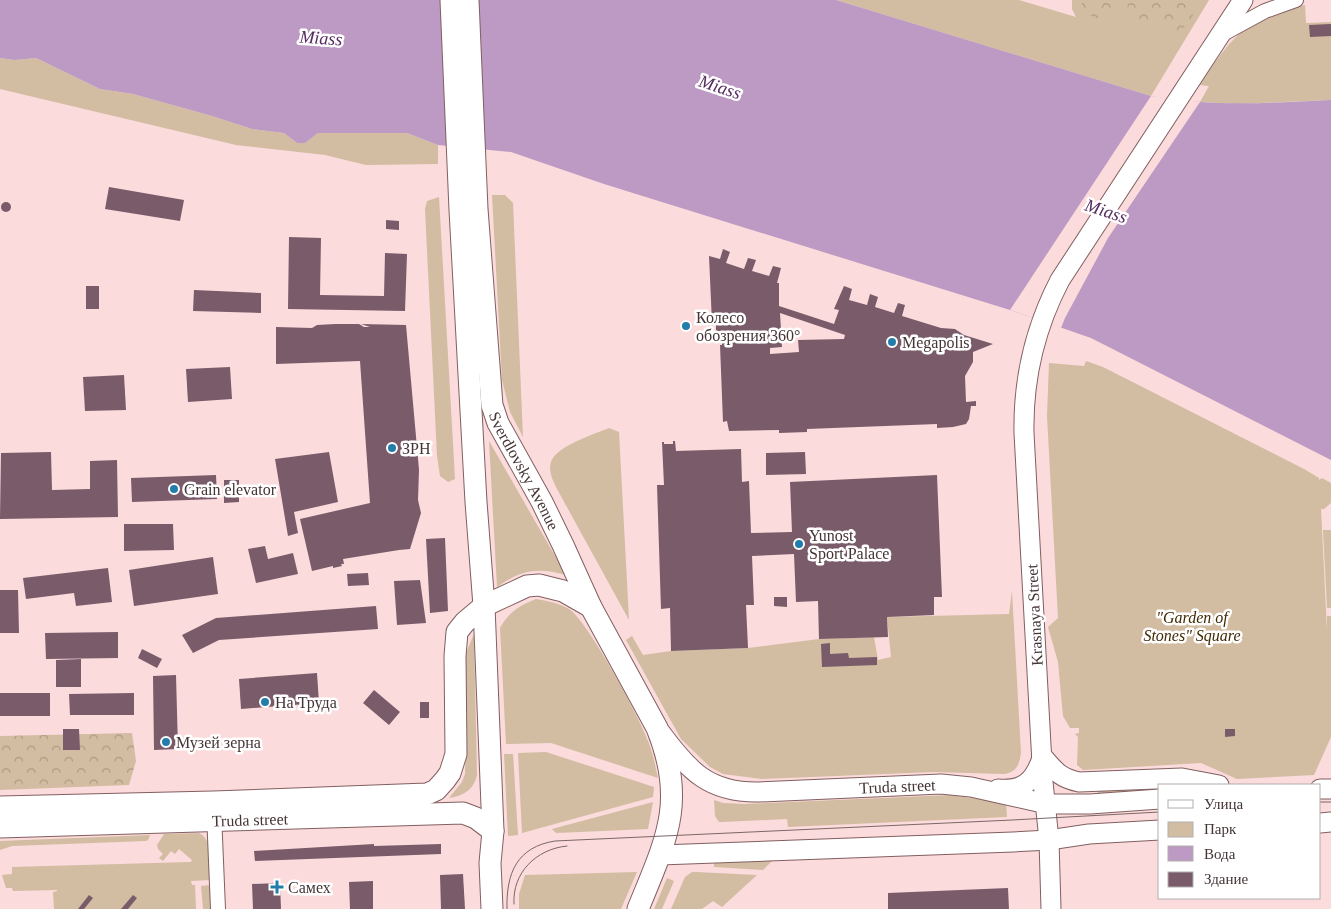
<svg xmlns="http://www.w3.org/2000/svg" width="1331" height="909" font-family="Georgia,serif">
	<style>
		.green { fill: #d2bca2 }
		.forest { fill: url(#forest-crowns) }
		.water { fill: #bc9ac3 }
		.pier { fill: #fbdbdb }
		.building { fill: #795b6a; fill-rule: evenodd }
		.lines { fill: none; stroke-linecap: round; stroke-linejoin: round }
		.street-casing { stroke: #825f61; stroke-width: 16 }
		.secondary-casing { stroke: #825f61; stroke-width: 21 }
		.primary-casing { stroke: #825f61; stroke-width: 23 }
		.street { stroke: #fff; stroke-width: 14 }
		.secondary { stroke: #fff; stroke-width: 19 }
		.primary { stroke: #fff; stroke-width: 21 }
		.tram { stroke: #7c6768; stroke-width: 1 }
		.poi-dot { fill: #237dab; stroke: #fff; stroke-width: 2 }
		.labels { text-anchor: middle; stroke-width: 5; stroke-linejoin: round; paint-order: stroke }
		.poi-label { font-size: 16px; fill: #443435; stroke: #fff; text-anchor: start }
		.street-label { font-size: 16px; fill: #443435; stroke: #fff }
		.park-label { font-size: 16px; font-style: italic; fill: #402804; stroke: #fff }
		.water-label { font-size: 18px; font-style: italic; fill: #572c60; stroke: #fff }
	</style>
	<defs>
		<pattern id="forest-crowns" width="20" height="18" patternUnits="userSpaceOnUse" patternTransform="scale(1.25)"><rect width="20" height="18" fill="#d2bca2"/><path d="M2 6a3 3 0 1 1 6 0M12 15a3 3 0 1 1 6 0" fill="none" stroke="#ac9a85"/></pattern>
	</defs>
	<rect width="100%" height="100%" fill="#fbdbdb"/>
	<g class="green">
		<path d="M836 0H1019L1076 17 1072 9V0H1209L1151 96Z"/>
		<path d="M1305 5 1306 23 1331 22V100L1238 104 1200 102 1209 86 1200 85C1229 40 1248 14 1305 5Z"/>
		<path d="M0 58 15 60 36 58 100 89 133 94 212 116 252 129 284 133 297 143H305L318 133H407L438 145V164L366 165 325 155 236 145 0 89Z"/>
		<path d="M492 195H505L513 203 523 437 510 412 502 380Z"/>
		<path d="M439 197 455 479 448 482 440 476 437 456 425 209 427 201Z"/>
		<path d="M1086 361 1103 367 1304 469 1319 478V480L1322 478 1331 483V503L1324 509H1321L1327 631V616H1331V737L1314 775 1237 779 1201 763 1083 770 1077 765 1078 737 1075 734 1079 733V728H1070L1063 716 1058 662 1048 627 1058 618 1047 416 1049 363 1084 366Z"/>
		<path d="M609 428 619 432 629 620 557 489C553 481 548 471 551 462 556 446 595 434 609 428Z"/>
		<path d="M489 441 566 575C537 567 521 570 497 587Z"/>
		<path d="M1323 530H1331V608H1327Z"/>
		<path d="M1012 591 1021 753C1019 765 1017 772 1004 774L934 772 762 779 723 774 710 767 681 739 626 640 632 636 643 655 671 651 748 648 819 639 874 637 878 660 891 657 887 617 1009 614Z"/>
		<path d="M536 599C547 601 559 603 569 609 587 620 640 718 648 741 653 753 655 765 658 778L551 743 506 744 500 628C508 613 520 605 536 599Z"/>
		<path d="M474 634 477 775C474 789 464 796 449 798L462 782 465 774 466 735 463 660Z"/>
		<path d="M546 752 654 787 653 797 522 833 518 753Z"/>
		<path d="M504 754H513L518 835 508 836Z"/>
		<path d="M1160 785V790L1098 794 1097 788Z"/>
		<path d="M950 795 1006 803 1007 817 788 827 787 819 722 822H719L715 816 714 800 723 803 744 804Z"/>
		<path d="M653 802 648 829 556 833 552 829Z"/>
		<path d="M199 833C214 840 210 866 210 880L191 881 192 885H195L196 909H54L53 892 57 891V890L13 891 12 888H6L2 875 12 874V867L191 862 192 860 179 849 175 854 171 851 163 861 159 858 163 854 158 849 157 845 164 834Z"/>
		<path d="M150 835 148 840 146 841 12 846 0 850V841Z"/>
		<path d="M773 860 763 870 714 867V862Z"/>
		<path d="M637 872 621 909H519V894L525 875Z"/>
		<path d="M692 872H696L757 875 722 907 713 901 702 909H671L685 877Z"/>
		<path d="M667 878 674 881 662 909H654Z"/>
		<path d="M210 885 212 909H203L201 886Z"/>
	</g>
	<g class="forest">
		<path d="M1081 0H1116C1115 5 1114 10 1110 14 1098 25 1082 13 1081 0Z"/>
		<path d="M1128 0H1178L1191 6C1198 19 1185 28 1174 33L1166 31C1164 27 1163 23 1159 21 1148 14 1139 36 1127 17Z"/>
		<path d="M132 733 136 761 129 785 0 790V736Z"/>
	</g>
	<path class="water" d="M0 0H836L1151 96C1214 107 1268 103 1331 100V460L1091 338 1010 310 604 184 511 152 438 145 407 133H318L305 143H297L284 133 252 129 212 116 133 94 100 89 36 58 15 60 0 58Z"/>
	<path class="pier" d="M1151 96 1200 102 1108 238 1065 318 1061 328 1010 310Z"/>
	<g class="building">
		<path d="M1331 24V36L1310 37 1309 25Z"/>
		<path d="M109 187 184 200 180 221 105 209Z"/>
		<circle cx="6" cy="207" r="5"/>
		<path d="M386 220 399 221V230L386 229Z"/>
		<path d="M289 237 321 238 320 295 384 296 385 253 407 254 405 311 288 309Z"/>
		<path d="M723 249 730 252 726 263 744 269 748 258 756 260 752 271 769 276 773 266 781 268 777 283H779V306L834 324 839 310 834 309 844 286 852 289 849 300 867 305 870 294 878 297 875 307 894 313 898 303 905 305 902 316 941 328 955 329 964 335 993 344 973 352V362L965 376 966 402 976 401V406H971L969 419 966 424 953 427 937 428V424L807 429V432L779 433V430L729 431 727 421 723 422 720 345H722L721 332H716V323H712L709 256 720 259ZM780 313 845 335 844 339 798 340 799 352 770 354V348L782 347Z"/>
		<rect x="86" y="286" width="13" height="23"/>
		<path d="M194 290 261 293V313L193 311Z"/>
		<path d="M335 324H359L364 327H370L361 324 406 325 419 470 418 500 421 513 410 549 399 550 343 559 344 564H341L342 566 333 568V566L312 571 300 519 370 503 360 361 276 364V327L312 328 317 325Z"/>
		<path d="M230 367 232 399 188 402 186 369Z"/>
		<path d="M124 375 126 410 85 411 83 377Z"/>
		<path d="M673 441H675L676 451 741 449 742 482 749 481 751 533 792 532 790 482 937 475 942 597H934V615L887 617 888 637 819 639 818 601 796 602 794 554 752 556 754 605H746L748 648 671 651 670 608 661 609 657 485H664L662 442H664V444H673Z"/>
		<path d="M51 452 52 490 90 489V461L117 460 118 517 0 519 1 453Z"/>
		<path d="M329 452 338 502 294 512 298 533 288 536 275 459Z"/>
		<path d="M805 452 806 474 766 475V453Z"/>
		<path d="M216 475 217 499 132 502 131 478Z"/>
		<path d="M224 480H239V502L224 503Z"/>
		<path d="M124 524H173L174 550 124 551Z"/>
		<path d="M445 538 448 611 430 613 426 539Z"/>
		<path d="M265 546 268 559 293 553 298 574 256 583 248 549Z"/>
		<path d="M213 557 218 594 134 606 129 570Z"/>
		<path d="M108 568 112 602 76 606 74 593 26 599 23 578Z"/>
		<path d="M368 573 369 585 348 586 347 574Z"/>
		<path d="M420 580 426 623 397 625 394 581Z"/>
		<path d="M0 590H18L19 633H0Z"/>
		<path d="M774 597H787V607L774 606Z"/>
		<path d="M376 606 378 629 219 640 193 653 182 635 216 618Z"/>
		<path d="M118 632V658L46 659 45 633Z"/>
		<path d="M830 643V654L848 653 849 658 877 657V665L822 667 821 644Z"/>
		<path d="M142 649 162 659 157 668 138 658Z"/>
		<path d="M81 659V687H56V660Z"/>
		<path d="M317 673 319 703 241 709 239 679Z"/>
		<path d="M176 675 178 749 154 750 153 676Z"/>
		<path d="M374 690 400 712 389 725 363 703Z"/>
		<rect x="0" y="693" width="50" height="23"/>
		<path d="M134 693V715H70L69 694Z"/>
		<rect x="420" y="702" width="9" height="16"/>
		<path d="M63 729H79L80 750H63Z"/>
		<path d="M1225 729H1235V736L1225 737Z"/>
		<path d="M374 844V846L441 844V854L255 861 254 851Z"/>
		<path d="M463 874 465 909H441L440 875Z"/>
		<path d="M373 881V909H350L349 882Z"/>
		<path d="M280 883 281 909H253L252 884Z"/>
		<path d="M1008 888 1009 909H888V893Z"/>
		<path d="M89 895 93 898 84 909H78Z"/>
		<path d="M133 895 137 898 128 909H121Z"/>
	</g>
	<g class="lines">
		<defs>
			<g id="street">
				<path d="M1221 35 1265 11 1296 0"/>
				<path d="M214 813 218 909"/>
			</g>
			<g id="secondary">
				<path id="s1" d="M661 733C689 771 709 793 759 792L941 784 971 787 1047 804H1090L1160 799"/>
				<path d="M1043 757C1055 771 1060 778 1079 782L1182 778 1219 785"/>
				<path d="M998 789C1024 791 1034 781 1042 758"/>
				<path d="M1320 789H1331"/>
				<path d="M1320 823 1331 822"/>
				<path d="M660 855 1013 842 1049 840 1089 834 1160 830"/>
				<path d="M1051 909 1049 840 1043 782 1024 433C1023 380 1035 328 1060 280L1243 0"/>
			</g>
			<g id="primary">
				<path d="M451 0 460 210 476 502 484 606 493 831 490 863 492 909"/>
				<path id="s2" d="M468 0 477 209 492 405 498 423 542 502 563 545 591 607 657 728C687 802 666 840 638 909"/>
				<path d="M0 807 213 802 427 794 436 790 445 780 450 773 456 754 455 656 457 632 465 622 484 606 527 586 539 585 563 591 591 607"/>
				<path id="s3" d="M0 827 463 813 476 818 493 831"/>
			</g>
		</defs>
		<use href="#street" class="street-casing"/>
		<use href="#secondary" class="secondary-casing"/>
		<use href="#primary" class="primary-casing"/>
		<use href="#street" class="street"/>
		<use href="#secondary" class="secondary"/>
		<use href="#primary" class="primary"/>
		<g class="tram">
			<path d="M1320 802H1331"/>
			<path d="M514 904C512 873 536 849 567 846"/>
			<path d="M507 909C506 873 517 847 555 841L1012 820 1160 812"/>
		</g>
	</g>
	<g class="poi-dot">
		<circle cx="686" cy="326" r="5"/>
		<circle cx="892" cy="342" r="5"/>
		<circle cx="392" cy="448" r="5"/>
		<circle cx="174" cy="489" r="5"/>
		<circle cx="799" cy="544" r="5"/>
		<circle cx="265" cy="702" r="5"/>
		<circle cx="166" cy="742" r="5"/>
		<path d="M274.5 879.5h5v5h5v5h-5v5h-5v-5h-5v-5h5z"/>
	</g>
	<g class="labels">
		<g class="poi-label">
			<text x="696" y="323">Колесо<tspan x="696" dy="18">обозрения 360°</tspan></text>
			<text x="902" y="348">Megapolis</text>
			<text x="402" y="454">ЗРН</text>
			<text x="184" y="495">Grain elevator</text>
			<text x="809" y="541">Yunost<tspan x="809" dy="18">Sport Palace</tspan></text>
			<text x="275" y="708">На Труда</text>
			<text x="176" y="748">Музей зерна</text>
			<text x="288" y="893">Самех</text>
		</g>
		<g class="street-label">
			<text dy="6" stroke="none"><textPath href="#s2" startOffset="479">Sverdlovsky Avenue</textPath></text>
			<text transform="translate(1034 615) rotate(-93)" y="6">Krasnaya Street</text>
			<text dy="6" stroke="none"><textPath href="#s1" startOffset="259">Truda street</textPath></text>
			<text dy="6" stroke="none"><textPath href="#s3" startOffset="250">Truda street</textPath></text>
		</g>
		<g class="park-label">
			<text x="1192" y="623">"Garden of<tspan x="1192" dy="18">Stones" Square</tspan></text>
		</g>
		<g class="water-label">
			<text transform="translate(321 38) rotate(4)" y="6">Miass</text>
			<text transform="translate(720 87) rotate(18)" y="6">Miass</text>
			<text transform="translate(1106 211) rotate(18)" y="6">Miass</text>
		</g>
	</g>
	<rect x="1158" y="784" width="162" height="115" fill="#ffffff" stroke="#b4aeae"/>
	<rect x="1168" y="800" width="25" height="8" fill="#ffffff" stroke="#b4aeae"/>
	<text x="1204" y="809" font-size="15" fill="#443435">Улица</text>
	<rect x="1168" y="822" width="25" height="15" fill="#d2bca2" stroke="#b4aeae"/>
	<text x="1204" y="834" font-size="15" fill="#443435">Парк</text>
	<rect x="1168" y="846" width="25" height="15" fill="#bc9ac3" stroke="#b4aeae"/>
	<text x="1204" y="859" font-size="15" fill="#443435">Вода</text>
	<rect x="1168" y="872" width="25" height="15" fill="#795b6a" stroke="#b4aeae"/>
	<text x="1204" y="884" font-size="15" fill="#443435">Здание</text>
</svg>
